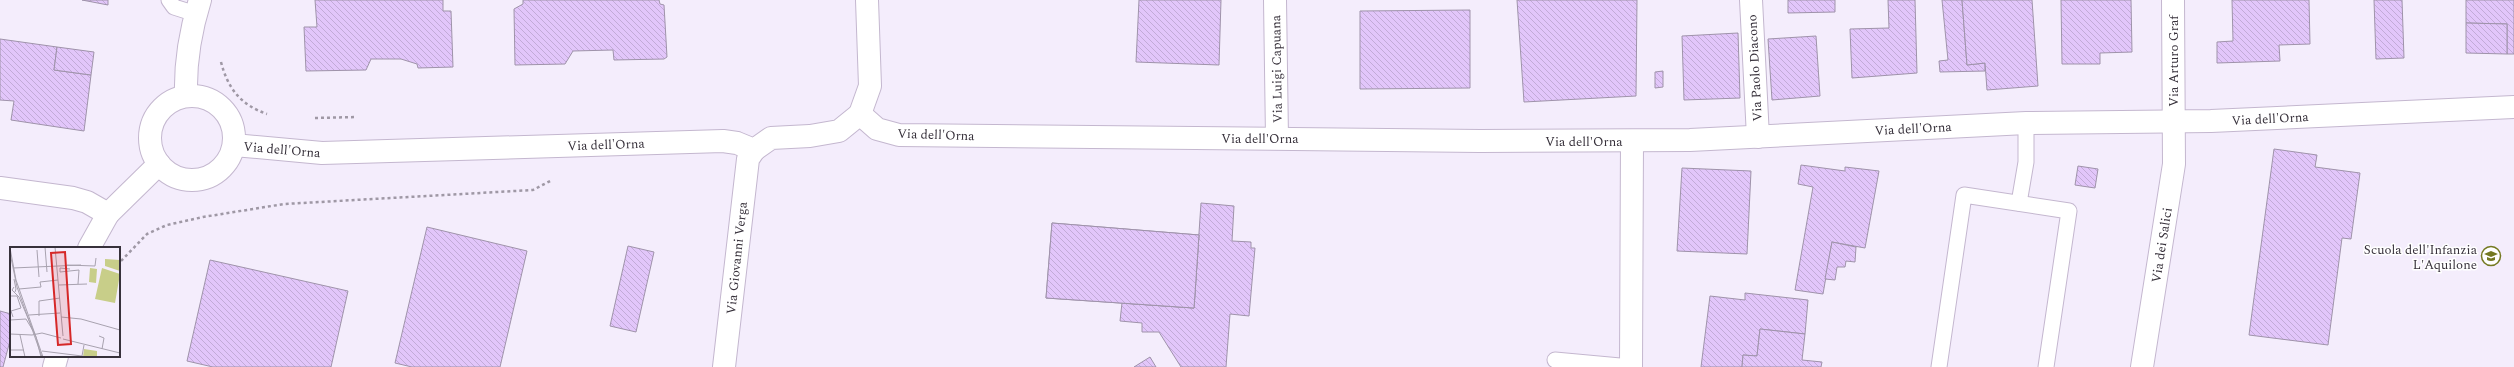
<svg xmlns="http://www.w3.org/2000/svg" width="2514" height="367" font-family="Spectral,serif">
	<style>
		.building { fill: url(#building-back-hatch); stroke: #9f93aa }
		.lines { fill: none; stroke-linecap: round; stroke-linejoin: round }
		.service-casing { stroke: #c4b7cf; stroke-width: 17 }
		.minor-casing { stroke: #c4b7cf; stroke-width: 24 }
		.path { stroke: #9f98a5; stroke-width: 2.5; stroke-dasharray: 3 3; stroke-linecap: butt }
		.service { stroke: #fff; stroke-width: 15 }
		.minor { stroke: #fff; stroke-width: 22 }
		.labels { text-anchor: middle; stroke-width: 3; stroke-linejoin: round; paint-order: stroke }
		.street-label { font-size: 13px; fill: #37313b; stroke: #fff }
		.poi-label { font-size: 13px; fill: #37313b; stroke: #fff; text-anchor: end }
		.inset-road { fill: none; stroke: #a8a2af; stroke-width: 1 }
		.view { fill: #d62828; fill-opacity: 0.15; stroke: #d62828; stroke-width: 2 }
		.inset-edge { fill: none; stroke: #37313b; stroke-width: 2 }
	</style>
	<defs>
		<pattern id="building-back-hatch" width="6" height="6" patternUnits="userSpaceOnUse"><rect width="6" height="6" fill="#e2c6fa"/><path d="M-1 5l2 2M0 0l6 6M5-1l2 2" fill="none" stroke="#c2abd7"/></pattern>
	</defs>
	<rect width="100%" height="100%" fill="#f4edfc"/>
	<g class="building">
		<path d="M82 0H108V5Z"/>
		<path d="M315 0H443V11H451L453 67 418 68 417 64 401 59H371L366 70 306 71 304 27H317Z"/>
		<path d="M523 0H659L660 4 664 5 667 57 664 59 614 60 613 50 573 51 565 64 515 65 514 9 523 4Z"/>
		<path d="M1139 0H1221L1219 65 1136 62Z"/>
		<path d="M1517 0H1637L1636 96 1524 102Z"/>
		<path d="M1788 0H1835V12L1788 13Z"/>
		<path d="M1888 0H1915L1917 73 1852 78 1850 29 1889 28Z"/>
		<path d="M1942 0H1962L1967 65 1985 63V71L1940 72 1939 61 1948 60Z"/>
		<path d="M1962 0H2032L2038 86 1987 90 1985 63 1967 65Z"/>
		<path d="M2061 0H2131L2132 52 2100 53V64H2062Z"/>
		<path d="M2232 0H2309L2310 44 2279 45 2280 61 2217 63V42L2233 41Z"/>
		<path d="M2374 0H2402L2404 58 2376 59Z"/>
		<path d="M2466 0H2514V54H2507V24L2466 23Z"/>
		<path d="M1470 10V88L1360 89V11Z"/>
		<path d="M2466 23 2507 24V54L2466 53Z"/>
		<path d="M1738 33 1740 98 1684 100 1682 36Z"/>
		<path d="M1816 36 1820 96 1772 100 1768 39Z"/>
		<path d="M0 39 57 47 54 70 91 75 84 131 11 120 14 101 0 100Z"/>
		<path d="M57 47 94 52 91 75 54 70Z"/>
		<path d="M1663 71V87L1655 88V72Z"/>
		<path d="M2274 149 2317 155 2315 167 2360 173 2351 239 2342 238 2328 345 2249 335Z"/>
		<path d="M1801 165 1845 171V167L1879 171 1865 248 1832 242 1823 294 1795 290 1813 187 1798 184Z"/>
		<path d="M2078 166 2098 169 2095 188 2075 185Z"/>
		<path d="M1682 168 1751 171 1747 254 1677 251Z"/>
		<path d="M1201 203 1234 206 1232 241 1251 242V248H1255L1249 316 1230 314 1226 367H1181L1159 332H1142V323L1120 321 1122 303 1194 308Z"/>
		<path d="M1052 223 1199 235 1194 308 1046 298Z"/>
		<path d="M1052 223 1199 235 1194 308 1046 298Z"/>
		<path d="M427 227 527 251 500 367H412L395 363Z"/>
		<path d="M1832 242 1856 247 1855 262 1846 261 1845 267H1837L1835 280 1825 279Z"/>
		<path d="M628 246 654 252 636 332 610 326Z"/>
		<path d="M210 260 348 291 331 367H213L187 361Z"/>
		<path d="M1745 293 1808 300 1805 334 1760 329 1757 356 1743 355 1742 367H1701L1710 296 1745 300Z"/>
		<path d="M0 311 11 314V337L3 367H0Z"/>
		<path d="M1760 329 1805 334 1802 360 1822 362 1821 367H1742L1743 355 1757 356Z"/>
		<path d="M1150 357 1156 367H1134Z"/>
	</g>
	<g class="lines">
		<defs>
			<g id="service">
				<path d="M169 0 174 7 196 14"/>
				<path d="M2019 203 2026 162V123"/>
				<path d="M1555 360 1631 367"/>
				<path d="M1939 367 1964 195 2069 211 2046 367"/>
			</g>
			<g id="minor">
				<path d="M1275 0 1277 138"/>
				<path d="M1751 0 1758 137"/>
				<path d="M186 96C185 62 190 32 200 0"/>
				<circle cx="192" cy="138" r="42"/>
				<path d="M860 114 877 129 899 135 1480 141 1690 140 2026 123 2211 121 2514 107"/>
				<path d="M860 114 870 86 867 0"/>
				<path d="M234 145 322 153 723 141 737 143 754 150 771 138 810 136 839 131 860 114"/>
				<path d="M0 188 73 198 87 202 108 214"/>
				<path d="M89 248 108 214 159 164"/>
				<path d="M54 367 57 356"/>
				<path d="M724 367 748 159 754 150"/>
				<path d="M1631 367 1632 141"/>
				<path d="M2142 367 2174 164 2173 0"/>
			</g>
		</defs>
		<use href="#service" class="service-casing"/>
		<use href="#minor" class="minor-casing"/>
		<g class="path">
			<path d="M221 62C228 89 241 105 267 114"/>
			<path d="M315 118 357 117"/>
			<path d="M121 261 147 234 167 225 203 217 284 204 533 190 552 180"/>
		</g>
		<use href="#service" class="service"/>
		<use href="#minor" class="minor"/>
	</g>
	<defs>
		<symbol id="school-ring" viewBox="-11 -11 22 22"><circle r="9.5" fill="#fff" stroke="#747921" stroke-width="1.5"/><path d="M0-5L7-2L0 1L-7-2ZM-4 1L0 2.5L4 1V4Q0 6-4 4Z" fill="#747921"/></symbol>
	</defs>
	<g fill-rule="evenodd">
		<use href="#school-ring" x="2480" y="245" width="22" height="22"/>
	</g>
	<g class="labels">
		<g class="street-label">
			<text transform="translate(2173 61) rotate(-90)" y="5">Via Arturo Graf</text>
			<text transform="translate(1754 68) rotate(-93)" y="5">Via Paolo Diacono</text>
			<text transform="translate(1276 69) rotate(-91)" y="5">Via Luigi Capuana</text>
			<text transform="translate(2270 118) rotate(-3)" y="5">Via dell'Orna</text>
			<text transform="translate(1913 128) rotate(-3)" y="5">Via dell'Orna</text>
			<text transform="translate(936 134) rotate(2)" y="5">Via dell'Orna</text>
			<text x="1260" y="143">Via dell'Orna</text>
			<text x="1584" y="146">Via dell'Orna</text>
			<text transform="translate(606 144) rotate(-2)" y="5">Via dell'Orna</text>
			<text transform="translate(282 149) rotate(5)" y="5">Via dell'Orna</text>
			<text transform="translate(2161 245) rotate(-81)" y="5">Via dei Salici</text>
			<text transform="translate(736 258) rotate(-84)" y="5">Via Giovanni Verga</text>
		</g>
		<g class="poi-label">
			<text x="2477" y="254">Scuola dell'Infanzia<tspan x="2477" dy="15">L'Aquilone</tspan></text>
		</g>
	</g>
	<g transform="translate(10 247)">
		<rect width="110" height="110" fill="#f4edfc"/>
		<path d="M95 12 110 13V24L95 19ZM80 21 87 22 86 36 79 35ZM92 21 110 27 105 56 85 52ZM74 102 87 104V110H73Z" fill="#c8ce89"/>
		<path class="inset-road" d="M35 0 37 25M45 0 53 89M0 1 6 33 33 110M27 3 29 30M0 6 7 40 32 110M57 18 85 19 86 11M3 21 71 18M60 22 50 21V25L69 23 68 37M4 32 6 42 5 45M49 38 77 37M4 40 2 43 9 50 26 90 31 110M9 42 31 40 30 35 48 33M0 49H7L11 61 1 64 3 70M19 68 50 66M29 69V54L50 51M51 70 71 72 110 83M0 73 16 72 25 87M0 87 22 88 32 86 51 91M10 88 15 110M89 89 94 91 92 102M53 92 110 106M0 103H14M32 104 72 109 74 98"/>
		<path class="view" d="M55 5 61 97 48 98 41 6Z"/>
		<rect width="110" height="110" class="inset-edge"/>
	</g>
</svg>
